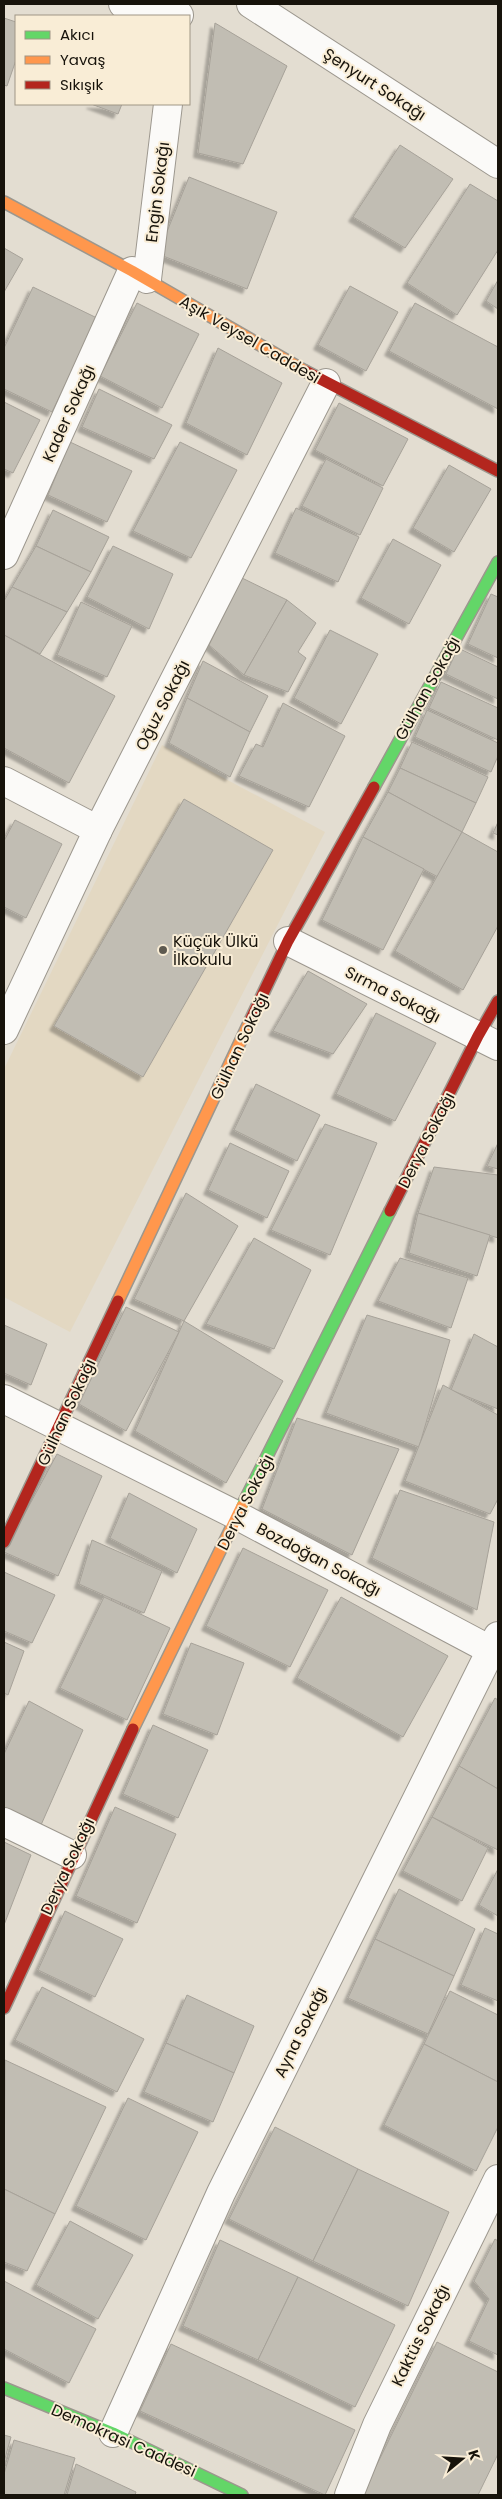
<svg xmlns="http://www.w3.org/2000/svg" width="502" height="2499" font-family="Poppins,sans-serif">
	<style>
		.built { fill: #e3d8c2 }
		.building { fill: #c1bdb3; stroke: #a7a299; filter: url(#shadow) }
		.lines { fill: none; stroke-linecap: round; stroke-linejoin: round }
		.street-casing { stroke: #9c978e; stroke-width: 30 }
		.fast-casing { stroke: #9c978e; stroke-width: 14 }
		.slow-casing { stroke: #9c978e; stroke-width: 14 }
		.jam-casing { stroke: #9c978e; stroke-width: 14 }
		.street { stroke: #fbfaf8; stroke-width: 28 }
		.fast { stroke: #63d668; stroke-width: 11 }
		.slow { stroke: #ff974d; stroke-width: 11 }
		.jam { stroke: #b3261e; stroke-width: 11 }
		.poi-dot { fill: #5e5a50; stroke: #f9edd6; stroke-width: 2 }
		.labels { text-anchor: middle; stroke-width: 4; stroke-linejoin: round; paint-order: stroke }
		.street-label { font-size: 16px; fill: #17130b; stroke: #f9edd6 }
		.poi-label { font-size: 16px; fill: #17130b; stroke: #f9edd6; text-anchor: start }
	</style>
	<defs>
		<filter id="shadow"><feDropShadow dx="-4.5" dy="4.5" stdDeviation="1" flood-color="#0004"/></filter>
	</defs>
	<rect width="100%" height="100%" fill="#e3ddd1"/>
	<path class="built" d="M162 745 325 832 70 1332 4 1297V1069Z"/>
	<g class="building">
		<path d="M4 18 16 22V60L7 86 4 85Z"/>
		<path d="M215 23 287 66 243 164 198 153Z"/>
		<path d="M91 104H122L118 114Z"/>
		<path d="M400 145 453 179 405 248 353 217Z"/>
		<path d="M189 177 277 212 247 289 158 254Z"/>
		<path d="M470 184 498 201V250L457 315 407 283Z"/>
		<path d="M4 248 23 259 4 292Z"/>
		<path d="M498 280V309L486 301Z"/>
		<path d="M350 286 398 312 366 371 318 345Z"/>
		<path d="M33 287 97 318 52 412 4 389V348Z"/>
		<path d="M137 303 199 334 162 408 100 376Z"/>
		<path d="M415 303 498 347V409L389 351Z"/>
		<path d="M218 348 282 383 247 455 186 423Z"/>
		<path d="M99 389 172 425 154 459 82 427Z"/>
		<path d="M4 402 40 420 13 473 4 469Z"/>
		<path d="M339 403 408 439 383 486 315 450Z"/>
		<path d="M70 442 132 471 107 522 48 495Z"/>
		<path d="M180 442 237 470 191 558 133 531Z"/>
		<path d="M326 459 383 488 360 535 302 506Z"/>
		<path d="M449 465 491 489 454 552 413 528Z"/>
		<path d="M296 508 359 537 338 582 275 553Z"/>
		<path d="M53 510 109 537 91 572 36 546Z"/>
		<path d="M393 539 441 565 409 624 361 598Z"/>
		<path d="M36 546 91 572 67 612 12 587Z"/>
		<path d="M113 546 173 574 149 629 87 597Z"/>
		<path d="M242 578 287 600 244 675 209 645Z"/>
		<path d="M12 587 67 612 40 654 4 635V601Z"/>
		<path d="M491 594 498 597V658L468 644Z"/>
		<path d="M287 600 316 623 298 652 306 658 288 692 244 675Z"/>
		<path d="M81 602 132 626 107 677 57 655Z"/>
		<path d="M330 630 378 654 341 724 294 698Z"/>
		<path d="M4 635 115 696 69 783 4 748Z"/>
		<path d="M458 648 498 667V699L446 674Z"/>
		<path d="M203 661 268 696 250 732 187 698Z"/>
		<path d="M441 682 498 708V740L429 708Z"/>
		<path d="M187 698 250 732 230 777 169 743Z"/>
		<path d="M283 703 345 736 309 807 239 776 256 744 263 747Z"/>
		<path d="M427 710 498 743V756L491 772 415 737Z"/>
		<path d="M412 742 488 777 476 803 400 768Z"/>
		<path d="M400 768 476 803 462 832 388 792Z"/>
		<path d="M388 792 462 832 438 877 363 837Z"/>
		<path d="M184 799 273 850 143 1077 54 1026Z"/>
		<path d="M15 820 62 844 26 918 4 907V841Z"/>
		<path d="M498 822V835L493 833Z"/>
		<path d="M462 832 498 852V926L463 990 395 951Z"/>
		<path d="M363 837 424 869 383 950 322 920Z"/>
		<path d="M308 971 367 1004 333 1054 273 1031Z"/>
		<path d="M376 1013 436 1043 395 1121 336 1094Z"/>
		<path d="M256 1084 320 1115 297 1161 234 1130Z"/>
		<path d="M325 1124 377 1143 330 1255 271 1230Z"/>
		<path d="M230 1143 289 1171 267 1218 208 1190Z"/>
		<path d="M498 1143V1169L487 1166Z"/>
		<path d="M434 1167 498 1175V1238L418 1213Z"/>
		<path d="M186 1193 238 1226 184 1321 134 1299Z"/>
		<path d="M418 1213 490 1235 477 1276 409 1253Z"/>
		<path d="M254 1238 311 1270 274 1349 206 1324Z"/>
		<path d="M400 1258 468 1278 451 1328 378 1301Z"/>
		<path d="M126 1307 179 1332 126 1431 79 1404Z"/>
		<path d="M367 1315 450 1340 419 1447 326 1413Z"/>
		<path d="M184 1321 283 1381 226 1483 135 1431Z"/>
		<path d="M4 1325 47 1344 31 1385 4 1373Z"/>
		<path d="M474 1334 498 1347V1409L451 1390Z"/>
		<path d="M443 1385 498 1415V1499L490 1514 405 1481Z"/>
		<path d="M297 1418 399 1449 352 1555 262 1509Z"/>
		<path d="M57 1454 102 1476 58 1576 4 1552Z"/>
		<path d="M400 1490 494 1522 477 1610 372 1558Z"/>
		<path d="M129 1493 197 1529 177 1573 110 1538Z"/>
		<path d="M92 1540 162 1571 144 1613 79 1584Z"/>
		<path d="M243 1548 328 1590 290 1667 206 1626Z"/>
		<path d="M4 1572 55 1595 32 1643 4 1631Z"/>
		<path d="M104 1597 170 1628 127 1720 60 1688Z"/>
		<path d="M341 1597 448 1656 403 1737 297 1678Z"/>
		<path d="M4 1642 24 1651 8 1695 4 1693Z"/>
		<path d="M191 1643 244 1663 217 1735 163 1714Z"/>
		<path d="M495 1698 498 1700V1789L459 1766Z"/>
		<path d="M29 1701 83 1730 41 1825 4 1807V1754Z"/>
		<path d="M153 1725 208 1750 178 1818 123 1794Z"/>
		<path d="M459 1766 498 1789V1850L432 1817Z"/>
		<path d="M115 1807 176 1834 137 1923 76 1896Z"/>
		<path d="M432 1817 488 1848 462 1901 403 1871Z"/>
		<path d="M4 1842 31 1855 4 1925Z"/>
		<path d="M498 1869V1916L479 1905Z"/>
		<path d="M399 1889 475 1929 454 1976 375 1939Z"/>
		<path d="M65 1911 123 1939 95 1997 38 1970Z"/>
		<path d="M485 1928 498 1934V2001L461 1985Z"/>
		<path d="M375 1939 454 1976 428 2034 348 1998Z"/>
		<path d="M42 1987 144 2039 117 2092 15 2040Z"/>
		<path d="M450 1991 498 2015V2082L424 2044Z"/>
		<path d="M187 1995 254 2026 234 2073 166 2043Z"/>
		<path d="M166 2043 234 2073 213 2122 144 2092Z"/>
		<path d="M424 2044 498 2082V2127L476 2171 384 2125Z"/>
		<path d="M5 2060 106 2107 55 2214 4 2189Z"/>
		<path d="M128 2098 198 2132 146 2240 76 2206Z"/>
		<path d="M275 2127 358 2169 313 2261 229 2219Z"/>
		<path d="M358 2169 449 2212 408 2306 313 2261Z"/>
		<path d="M4 2189 55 2214 27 2271 4 2262Z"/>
		<path d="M70 2221 133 2255 98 2319 36 2285Z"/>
		<path d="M495 2239 498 2241V2355L469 2341 489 2299 474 2281Z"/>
		<path d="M220 2240 298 2277 258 2360 183 2326Z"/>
		<path d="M298 2277 395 2325 355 2407 258 2360Z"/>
		<path d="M4 2281 96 2329 69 2383 4 2349Z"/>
		<path d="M437 2342 498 2372V2454L478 2495H362Z"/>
		<path d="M171 2344 355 2430 325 2495 140 2411Z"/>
		<path d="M4 2435 11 2437 4 2462Z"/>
		<path d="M14 2440 75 2458 64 2495H4V2474Z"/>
		<path d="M76 2464 136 2492 135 2495H67Z"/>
	</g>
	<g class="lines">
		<defs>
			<g id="street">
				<path d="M123 4 179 15"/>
				<path d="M251 4 498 164"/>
				<path d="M147 279 168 104"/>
				<path d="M4 555 132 271"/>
				<path d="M4 781 98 830"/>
				<path d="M288 941 498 1046"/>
				<path d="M4 1030 98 830 326 383"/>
				<path d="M4 1399 238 1516 498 1654"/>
				<path d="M4 1822 72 1855"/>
				<path d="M113 2433 221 2193 498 1636"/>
				<path d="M349 2495 377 2425 498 2179"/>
			</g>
			<g id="fast">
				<path d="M374 787 498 562"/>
				<path d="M242 1506 390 1211"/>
				<path d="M4 2388 113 2433 242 2495"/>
			</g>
			<g id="slow">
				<path d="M4 202 132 271 305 371"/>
				<path d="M118 1301 250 1021"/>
				<path d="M133 1729 242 1506"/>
			</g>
			<g id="jam">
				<path d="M305 371 498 471"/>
				<path d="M250 1021 288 941 374 787"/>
				<path d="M390 1211 478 1036 498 1001"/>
				<path d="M4 1542 118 1301"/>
				<path d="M4 2008 133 1729"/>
			</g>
		</defs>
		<use href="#street" class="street-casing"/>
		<use href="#fast" class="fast-casing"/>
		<use href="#slow" class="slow-casing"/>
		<use href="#jam" class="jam-casing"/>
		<use href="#street" class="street"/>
		<use href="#fast" class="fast"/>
		<use href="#slow" class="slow"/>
		<use href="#jam" class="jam"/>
	</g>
	<circle class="poi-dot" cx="163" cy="950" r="5"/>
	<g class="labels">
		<g class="street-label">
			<text transform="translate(375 84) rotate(33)" y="6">Şenyurt Sokağı</text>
			<text transform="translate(157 192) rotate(-83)" y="6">Engin Sokağı</text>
			<text transform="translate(250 339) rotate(30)" y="6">Aşık Veysel Caddesi</text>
			<text transform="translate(68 413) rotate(-66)" y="6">Kader Sokağı</text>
			<text transform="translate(427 688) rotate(-61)" y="6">Gülhan Sokağı</text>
			<text transform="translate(162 705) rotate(-63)" y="6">Oğuz Sokağı</text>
			<text transform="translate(393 994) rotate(27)" y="6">Sırma Sokağı</text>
			<text transform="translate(239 1046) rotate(-65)" y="6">Gülhan Sokağı</text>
			<text transform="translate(426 1140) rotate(-63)" y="6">Derya Sokağı</text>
			<text transform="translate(66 1412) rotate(-65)" y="6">Gülhan Sokağı</text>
			<text transform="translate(245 1502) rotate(-63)" y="6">Derya Sokağı</text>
			<text transform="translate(319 1559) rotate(28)" y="6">Bozdoğan Sokağı</text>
			<text transform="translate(67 1866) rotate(-65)" y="6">Derya Sokağı</text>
			<text transform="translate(300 2032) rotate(-64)" y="6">Ayna Sokağı</text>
			<text transform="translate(420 2335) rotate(-64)" y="6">Kaktüs Sokağı</text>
			<text transform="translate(124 2440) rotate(24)" y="6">Demokrasi Caddesi</text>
		</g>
		<g class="poi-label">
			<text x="173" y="947">Küçük Ülkü<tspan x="173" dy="18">İlkokulu</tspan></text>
		</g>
	</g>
	<rect width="502" height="2499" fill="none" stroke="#17130b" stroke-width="10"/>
	<rect x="15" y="15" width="175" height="90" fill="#f9edd6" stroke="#9f9685"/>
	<rect x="25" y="31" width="25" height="8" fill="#63d668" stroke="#9f9685"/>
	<text x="60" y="40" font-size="15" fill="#17130b">Akıcı</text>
	<rect x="25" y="56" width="25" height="8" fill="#ff974d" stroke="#9f9685"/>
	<text x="60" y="65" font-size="15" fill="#17130b">Yavaş</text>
	<rect x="25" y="81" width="25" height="8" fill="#b3261e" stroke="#9f9685"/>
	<text x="60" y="90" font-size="15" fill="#17130b">Sıkışık</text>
	<g transform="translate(462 2459) rotate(72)" stroke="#f9edd6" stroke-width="4" paint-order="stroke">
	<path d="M0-4L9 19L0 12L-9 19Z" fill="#17130b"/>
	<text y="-8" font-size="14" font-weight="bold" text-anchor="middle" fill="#17130b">K</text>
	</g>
</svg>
